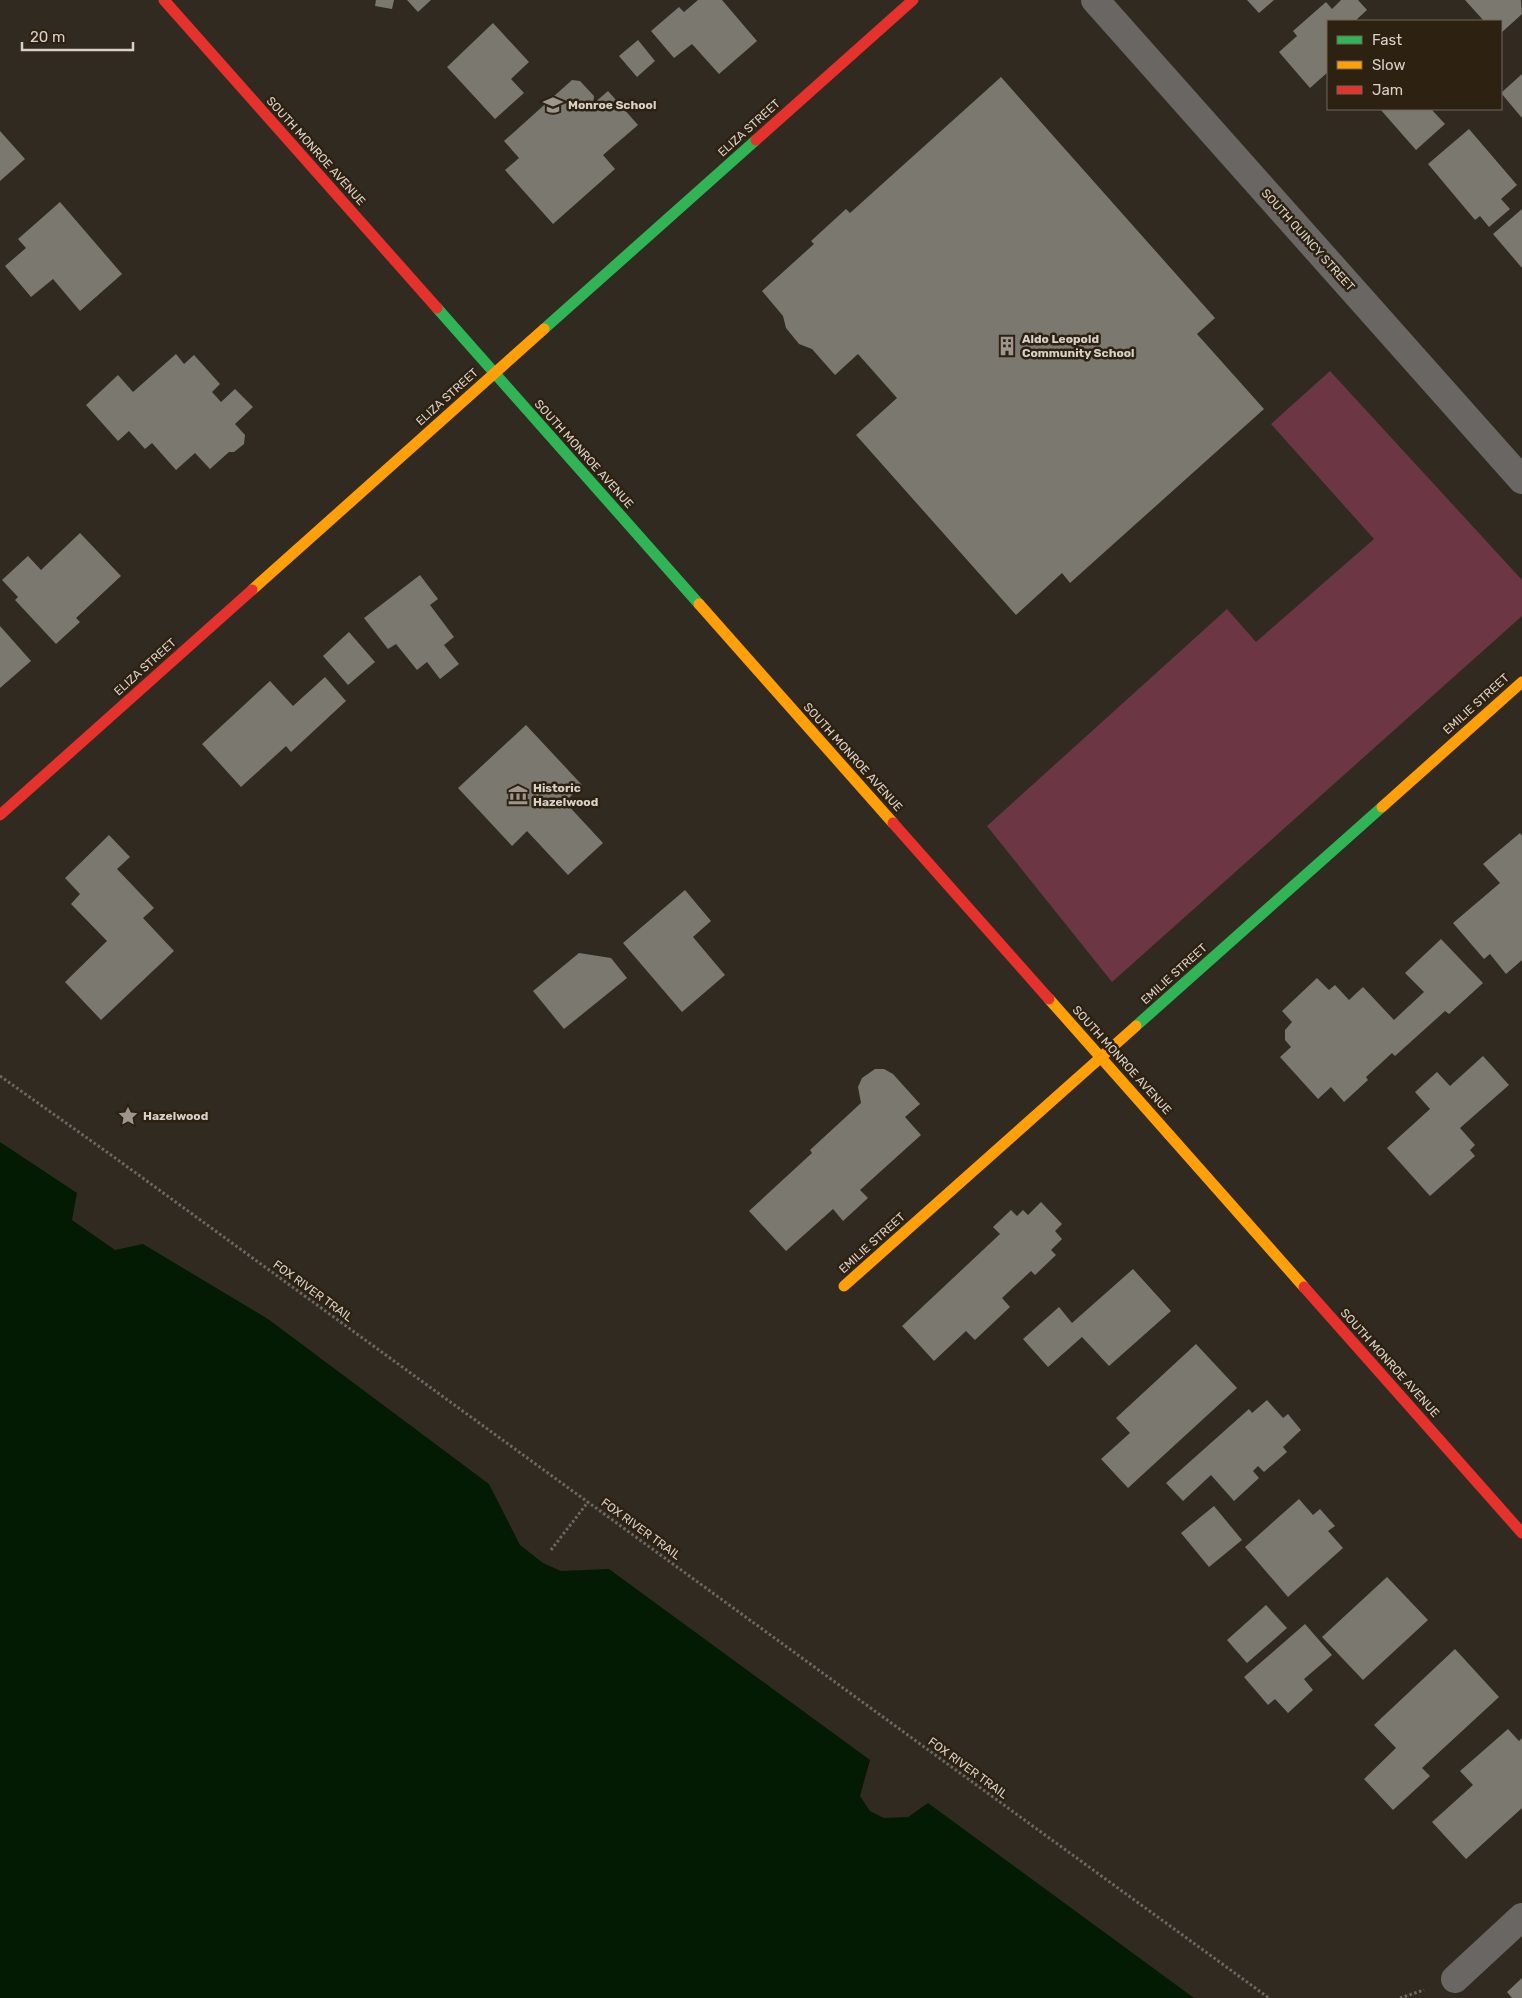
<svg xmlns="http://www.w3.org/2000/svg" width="1522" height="1998" font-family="Rubik,sans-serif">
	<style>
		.green { fill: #6d3644 }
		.water { fill: #041b03 }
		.building { fill: #7b786f }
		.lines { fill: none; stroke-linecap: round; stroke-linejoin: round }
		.path { stroke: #6c6965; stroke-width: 3; stroke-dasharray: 2.5 2.5; stroke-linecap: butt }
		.street { stroke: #6a6664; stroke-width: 28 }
		.fast { stroke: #30b455; stroke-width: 11 }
		.slow { stroke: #ff9f0a; stroke-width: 11 }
		.jam { stroke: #e5322d; stroke-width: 11 }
		.labels { text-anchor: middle; stroke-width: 5; stroke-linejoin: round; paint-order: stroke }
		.poi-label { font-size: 12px; font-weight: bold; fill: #d9d0c7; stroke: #2d2112; text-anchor: start }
		.street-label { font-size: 12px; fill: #d9d0c7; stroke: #2d2112 }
	</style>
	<rect width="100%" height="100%" fill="#312a21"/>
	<path class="green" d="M1330 371 1522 580V616L1112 982 987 826 1227 609 1256 642 1374 539 1271 424Z"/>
	<path class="water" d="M0 1142 77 1193 72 1220 115 1250 143 1244 268 1319 489 1484 520 1545 543 1563 561 1571 609 1569 870 1760 860 1796 870 1811 884 1818 908 1817 928 1803 1194 1998H0Z"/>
	<g class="building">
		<path d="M376 0H394L392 9 375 6Z"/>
		<path d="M407 0H431L418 12Z"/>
		<path d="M698 0H722L757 41 719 74 692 44 674 58 651 31 679 7 684 12Z"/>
		<path d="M1247 0H1274L1259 13Z"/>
		<path d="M1341 0H1358L1367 10 1355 21H1328V72L1310 88 1279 52 1297 36 1293 31 1326 2 1332 9Z"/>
		<path d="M1465 0H1521L1522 14 1501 33V21H1484Z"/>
		<path d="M493 23 529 62 511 79 524 93 495 119 447 67Z"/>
		<path d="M638 40 655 61 637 77 619 56Z"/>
		<path d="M1522 74V118L1501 93Z"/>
		<path d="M1001 77 1215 318 1197 334 1264 409 1070 583 1062 573 1016 615 856 435 897 398 858 354 835 375 812 349 799 344 786 328 783 316 762 291 814 244 811 241 846 209 850 213Z"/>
		<path d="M572 80 580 81 594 96 593 104 608 91 638 125 603 155 615 169 553 224 505 170 519 158 504 141Z"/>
		<path d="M1380 109H1431L1445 124 1416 150Z"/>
		<path d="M1469 129 1517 185 1501 199 1510 209 1489 227 1480 216 1475 220 1428 164Z"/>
		<path d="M0 131 25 159 0 181Z"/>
		<path d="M60 202 122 274 80 311 53 279 31 297 5 266 26 248 18 239Z"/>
		<path d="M1522 209V268L1493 234Z"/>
		<path d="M176 354 184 364 194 355 220 384 212 392 221 402 235 389 253 407 235 424 245 435 244 444 234 452H229L210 469 195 453 176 470 152 443 145 449 129 431 118 441 86 405 118 375 133 392Z"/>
		<path d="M80 533 121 576 76 618 80 622 56 644 15 600 18 597 2 580 28 556 41 570Z"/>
		<path d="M420 575 438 599 430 605 454 637 444 645 459 664 440 679 427 662 417 670 396 644 388 649 364 618Z"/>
		<path d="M0 626 31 661 0 688Z"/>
		<path d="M349 632 375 662 348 685 323 656Z"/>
		<path d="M325 677 346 701 291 752 286 746 241 787 202 744 270 681 293 706Z"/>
		<path d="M526 725 582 785 565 802 603 843 568 875 527 831 512 846 458 788Z"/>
		<path d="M1520 833 1522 836V960L1506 974 1490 954 1484 959 1453 923 1500 883 1483 864Z"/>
		<path d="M109 835 130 857 117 869 154 908 143 918 174 951 101 1020 65 982 107 941 71 904 80 894 65 878Z"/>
		<path d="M685 890 711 921 693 937 725 975 682 1012 623 943Z"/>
		<path d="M1441 939 1483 983 1449 1014 1445 1011 1395 1056 1392 1053 1366 1077 1368 1080 1344 1102 1331 1087 1318 1099 1280 1057 1291 1047 1285 1040V1030L1292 1022 1282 1011 1317 978 1329 990 1335 985 1349 1000 1363 987 1394 1020 1424 992 1405 973Z"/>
		<path d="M579 953 611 958 627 978 564 1029 533 991Z"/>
		<path d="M1483 1056 1509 1085 1460 1128 1475 1145 1470 1150 1475 1156 1430 1196 1387 1148 1430 1109 1415 1092 1437 1072 1450 1086Z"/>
		<path d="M875 1069H884L893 1074 920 1104 905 1117 921 1135 860 1190 868 1198 843 1221 833 1209 786 1251 749 1211 812 1153 810 1150 861 1103 858 1087 862 1078Z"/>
		<path d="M1041 1202 1062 1224 1055 1231 1062 1239 1051 1250 1056 1255 1035 1275 1031 1271 1002 1298 1010 1307 975 1340 966 1331 934 1361 902 1326 1000 1234 993 1227 1011 1210 1017 1216 1023 1210 1028 1215Z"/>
		<path d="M1133 1269 1171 1311 1109 1366 1082 1337 1048 1367 1023 1339 1059 1307 1072 1323Z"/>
		<path d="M1196 1344 1237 1388 1128 1488 1101 1459 1130 1433 1116 1418Z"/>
		<path d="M1267 1400 1283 1418 1288 1414 1301 1430 1283 1447 1287 1452 1264 1472 1258 1466 1253 1471 1259 1478 1234 1501 1211 1475 1183 1501 1166 1483 1249 1409 1252 1413Z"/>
		<path d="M1299 1499 1313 1515 1320 1509 1335 1526 1328 1531 1343 1548 1288 1597 1245 1547Z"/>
		<path d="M1214 1506 1242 1540 1209 1567 1181 1533Z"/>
		<path d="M1387 1577 1428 1620 1363 1680 1322 1637Z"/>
		<path d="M1266 1605 1287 1628 1247 1663 1227 1640Z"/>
		<path d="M1305 1624 1332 1655 1304 1679 1313 1690 1288 1713 1275 1699 1268 1705 1244 1677Z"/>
		<path d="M1455 1649 1499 1697 1422 1768 1430 1776 1393 1810 1364 1779 1396 1748 1374 1725Z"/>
		<path d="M1508 1729 1519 1741 1522 1738V1808L1466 1859 1432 1822 1473 1785 1460 1771Z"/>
		<path d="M1522 1978V1998H1512L1507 1992Z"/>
	</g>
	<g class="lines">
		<g class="path">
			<path d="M0 1076 118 1160 1269 1998"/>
			<path d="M551 1550 588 1502"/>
			<path d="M1400 1998 1424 1990"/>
		</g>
		<g class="street">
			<path d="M1095 0 1522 480"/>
			<path d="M1455 1979 1522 1917"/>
		</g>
		<g class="fast">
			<path d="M437 308 699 604"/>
			<path d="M544 329 756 140"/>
			<path d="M1136 1026 1382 807"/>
		</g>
		<g class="slow">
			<path d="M252 590 544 329"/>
			<path d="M699 604 893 823"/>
			<path d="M1382 807 1522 682"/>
			<path d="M1049 999 1304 1287"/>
			<path d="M844 1286 1136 1026"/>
		</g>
		<g class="jam">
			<path d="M164 0 437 308"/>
			<path d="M756 140 913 0"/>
			<path d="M0 815 252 590"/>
			<path d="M893 823 1049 999"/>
			<path d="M1304 1287 1522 1533"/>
		</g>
	</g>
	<defs>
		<symbol id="school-bare" viewBox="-9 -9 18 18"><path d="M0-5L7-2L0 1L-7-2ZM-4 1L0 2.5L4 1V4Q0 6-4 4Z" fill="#9e968d" stroke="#2d2112" stroke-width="2.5" paint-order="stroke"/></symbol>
		<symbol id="building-bare" viewBox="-9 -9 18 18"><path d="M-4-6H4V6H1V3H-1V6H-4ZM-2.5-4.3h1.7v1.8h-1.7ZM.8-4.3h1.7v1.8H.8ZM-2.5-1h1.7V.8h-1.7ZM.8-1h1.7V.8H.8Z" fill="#9e968d" stroke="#2d2112" stroke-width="2.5" paint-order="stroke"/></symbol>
		<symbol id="museum-bare" viewBox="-9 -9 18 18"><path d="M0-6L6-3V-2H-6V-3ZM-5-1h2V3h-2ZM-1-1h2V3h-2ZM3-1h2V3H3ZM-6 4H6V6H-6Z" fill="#9e968d" stroke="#2d2112" stroke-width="2.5" paint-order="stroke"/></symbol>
		<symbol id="sight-bare" viewBox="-9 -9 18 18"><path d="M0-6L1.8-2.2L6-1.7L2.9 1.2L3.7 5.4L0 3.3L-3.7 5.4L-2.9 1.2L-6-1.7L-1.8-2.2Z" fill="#9e968d" stroke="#2d2112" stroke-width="2.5" paint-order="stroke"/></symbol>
	</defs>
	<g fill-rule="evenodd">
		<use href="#school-bare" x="539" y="91" width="28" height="28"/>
		<use href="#building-bare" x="993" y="332" width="28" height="28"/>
		<use href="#museum-bare" x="504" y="781" width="28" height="28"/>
		<use href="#sight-bare" x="114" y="1102" width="28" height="28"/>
	</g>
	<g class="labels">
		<g class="poi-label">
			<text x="568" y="109">Monroe School</text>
			<text x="1022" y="343">Aldo Leopold<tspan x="1022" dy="14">Community School</tspan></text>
			<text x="533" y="792">Historic<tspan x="533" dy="14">Hazelwood</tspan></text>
			<text x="143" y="1120">Hazelwood</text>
		</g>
		<g class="street-label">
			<text transform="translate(749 128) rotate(-42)" y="4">ELIZA STREET</text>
			<text transform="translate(316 151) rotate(48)" y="4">SOUTH MONROE AVENUE</text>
			<text transform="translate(1308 240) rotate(48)" y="4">SOUTH QUINCY STREET</text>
			<text transform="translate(447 397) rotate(-42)" y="4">ELIZA STREET</text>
			<text transform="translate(584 454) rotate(48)" y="4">SOUTH MONROE AVENUE</text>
			<text transform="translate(145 667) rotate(-42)" y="4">ELIZA STREET</text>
			<text transform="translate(1476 704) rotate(-42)" y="4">EMILIE STREET</text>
			<text transform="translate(853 757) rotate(48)" y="4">SOUTH MONROE AVENUE</text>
			<text transform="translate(1174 974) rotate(-42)" y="4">EMILIE STREET</text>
			<text transform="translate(1122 1060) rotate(48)" y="4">SOUTH MONROE AVENUE</text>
			<text transform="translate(872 1243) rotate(-42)" y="4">EMILIE STREET</text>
			<text transform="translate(313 1291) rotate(36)" y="4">FOX RIVER TRAIL</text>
			<text transform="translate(1390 1363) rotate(48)" y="4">SOUTH MONROE AVENUE</text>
			<text transform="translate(641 1529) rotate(36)" y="4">FOX RIVER TRAIL</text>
			<text transform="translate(968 1768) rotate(36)" y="4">FOX RIVER TRAIL</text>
		</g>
	</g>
	<rect x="1327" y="20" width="175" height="90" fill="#2d2112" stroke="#72675a"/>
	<rect x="1337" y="36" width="25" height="8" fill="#30b455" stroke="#72675a"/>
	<text x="1372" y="45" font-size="15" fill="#d9d0c7">Fast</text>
	<rect x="1337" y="61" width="25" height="8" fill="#ff9f0a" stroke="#72675a"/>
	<text x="1372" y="70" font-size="15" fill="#d9d0c7">Slow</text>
	<rect x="1337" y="86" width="25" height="8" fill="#e5322d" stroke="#72675a"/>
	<text x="1372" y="95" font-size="15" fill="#d9d0c7">Jam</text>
	<path d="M22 42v8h111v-8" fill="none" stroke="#d9d0c7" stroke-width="2.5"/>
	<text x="30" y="42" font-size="15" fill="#d9d0c7" stroke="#2d2112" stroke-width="4" paint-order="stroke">20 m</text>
</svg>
